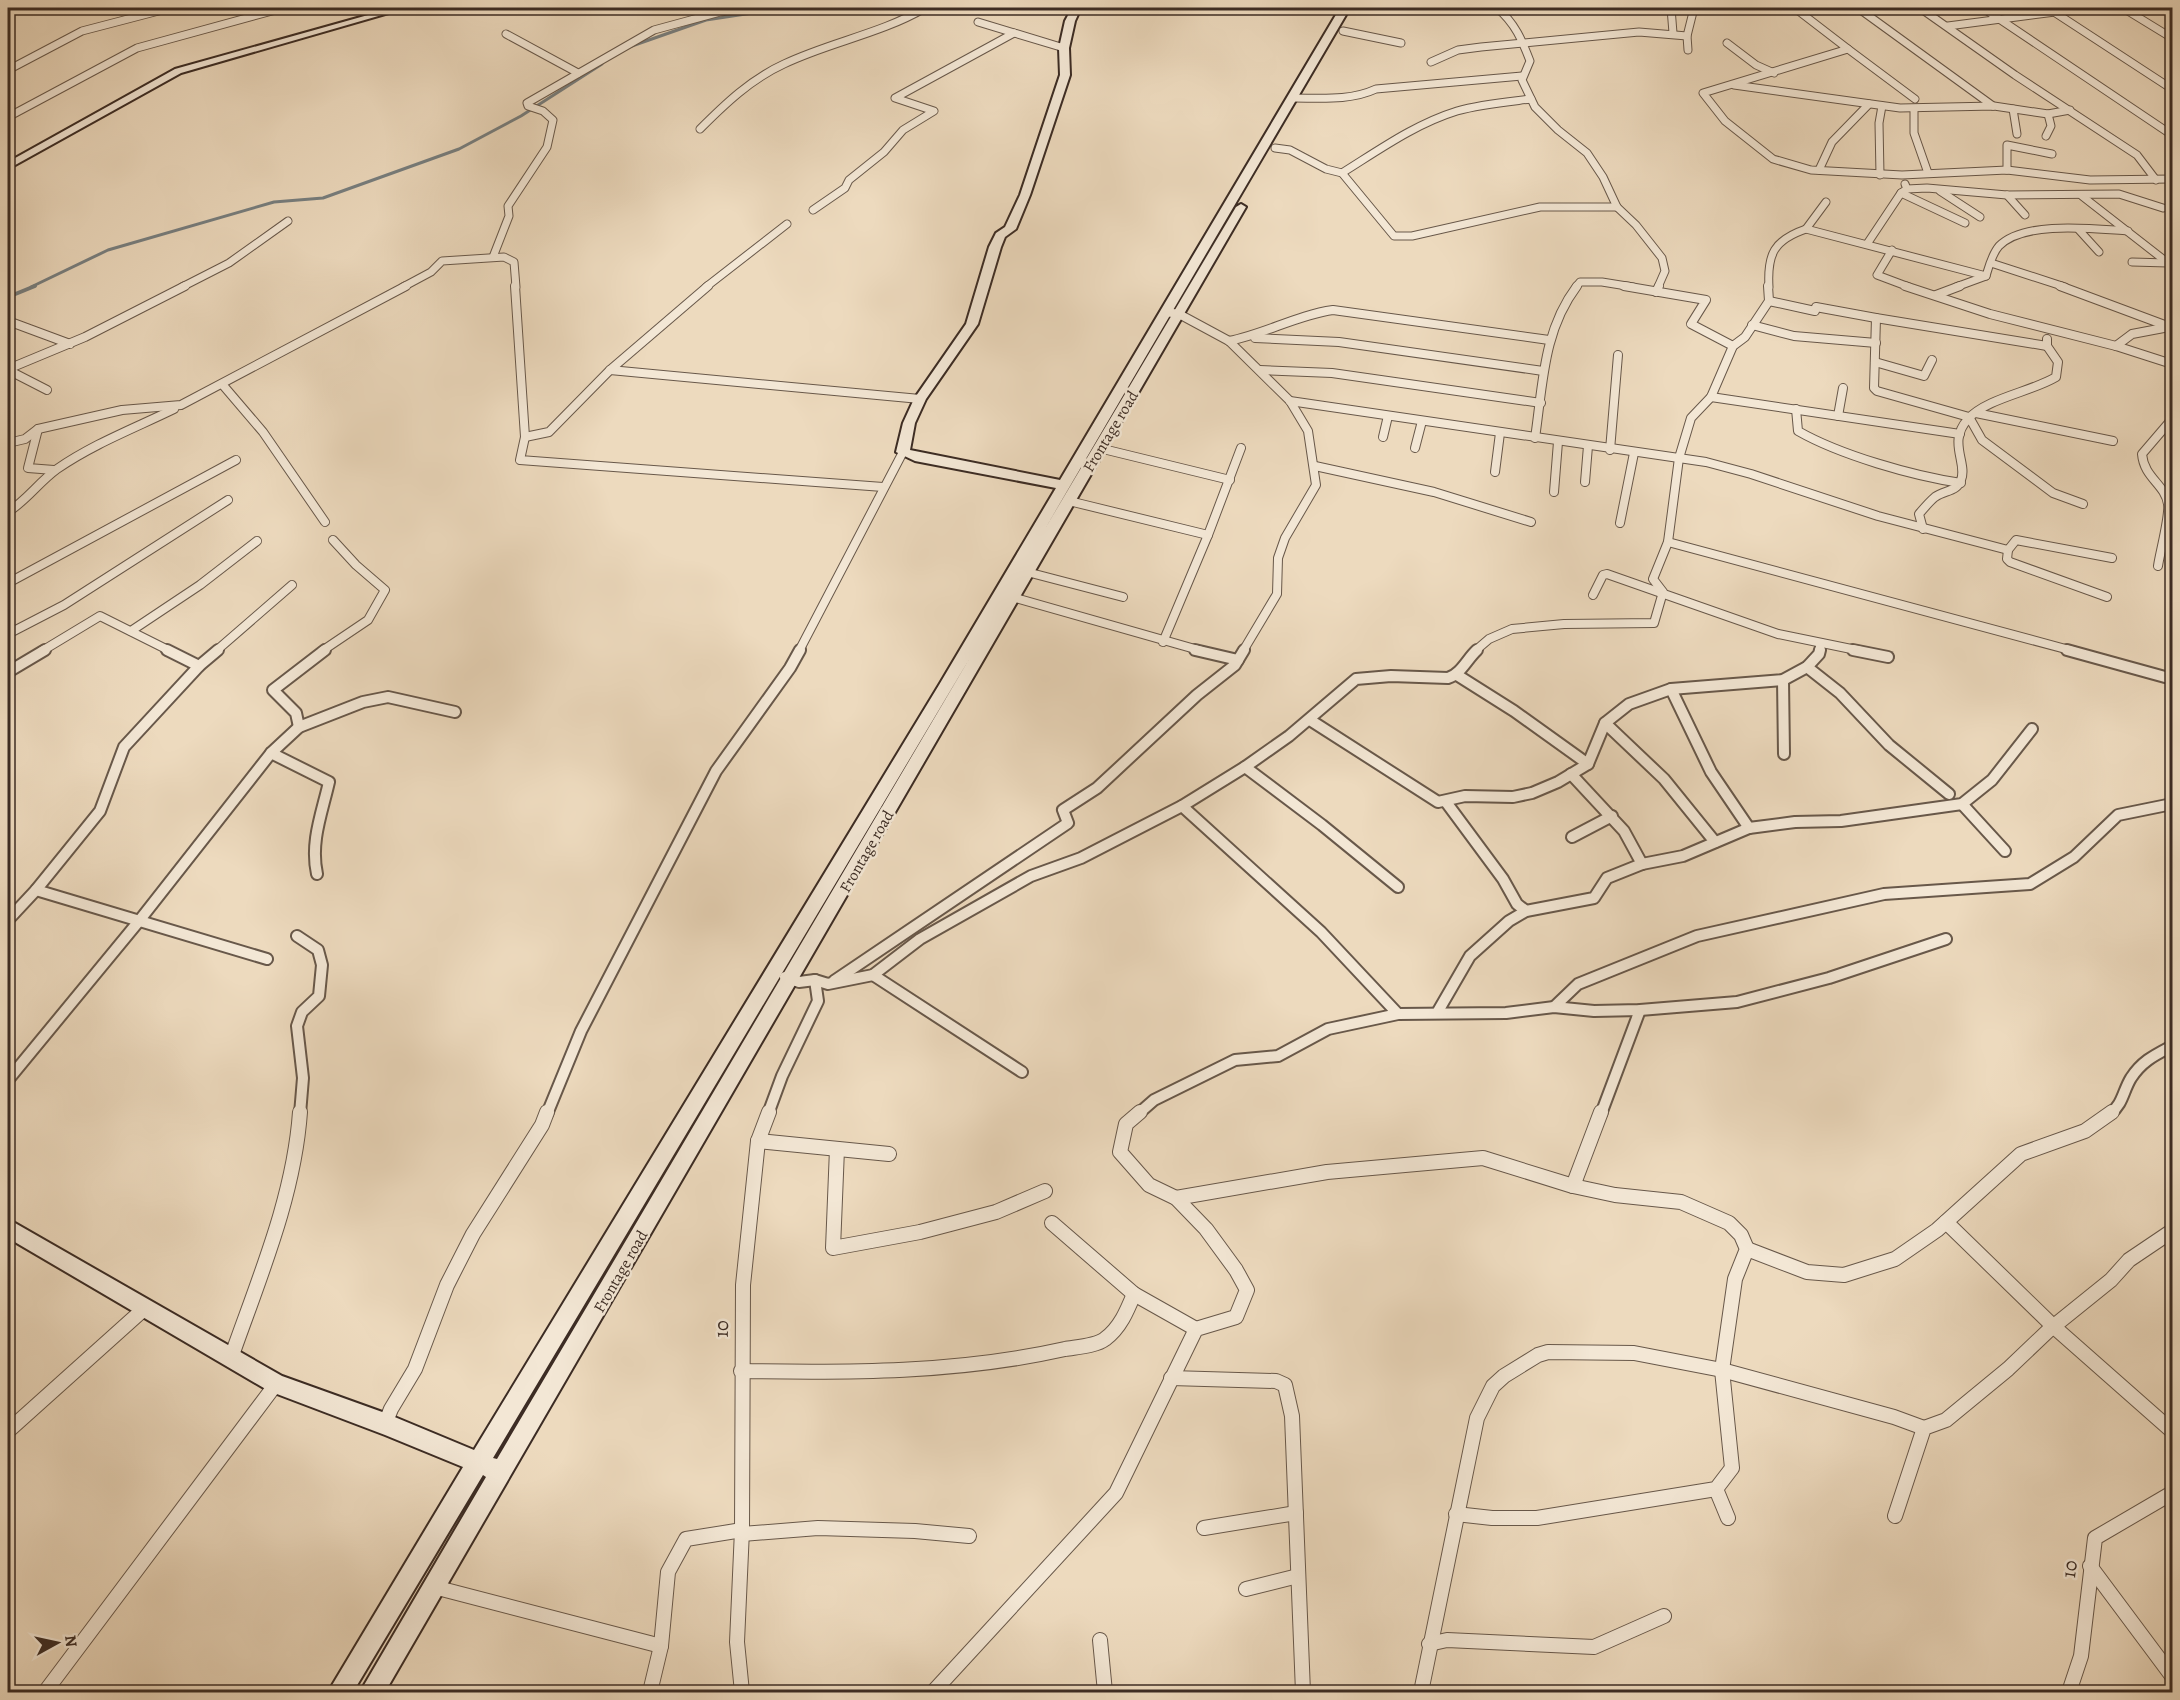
<svg xmlns="http://www.w3.org/2000/svg" width="2180" height="1700" font-family="Alegreya,serif">
	<style>
		.lines { fill: none; stroke-linecap: round; stroke-linejoin: round }
		.stream-far1 { stroke: #777f80; stroke-width: 3 }
		.stream { stroke: #777f80; stroke-width: 4 }
		.street-far3-casing { stroke: #68584a; stroke-width: 9 }
		.street-far2-casing { stroke: #68584a; stroke-width: 10 }
		.street-far1-casing { stroke: #68584a; stroke-width: 14 }
		.street-casing { stroke: #68584a; stroke-width: 16 }
		.secondary-casing { stroke: #3c2c24; stroke-width: 4 }
		.street-far3 { stroke: #f3e7d5; stroke-width: 7 }
		.street-far2 { stroke: #f3e7d5; stroke-width: 8 }
		.street-far1 { stroke: #f3e7d5; stroke-width: 10 }
		.street { stroke: #f3e7d5; stroke-width: 14 }
		.secondary { fill: #f3e7d5; fill-rule: evenodd }
		.labels { text-anchor: middle; stroke-width: 5; stroke-linejoin: round; paint-order: stroke }
		.street-label { font-size: 16px; fill: #3c2c24; stroke: #f3e7d5 }
		.near-street-label { font-size: 20px; fill: #3c2c24; stroke: #f3e7d5 }
	</style>
	<rect width="100%" height="100%" fill="#eddabe"/>
	<filter id="stains"><feTurbulence type="fractalNoise" baseFrequency=".00333" numOctaves="4"/><feColorMatrix values="0 0 0 0 .2 0 0 0 0 .09 0 0 0 0 .02 0 0 0 .5 -.17"/></filter>
	<radialGradient id="worn" r=".72"><stop offset=".6" stop-color="#630" stop-opacity="0"/><stop offset="1" stop-color="#630" stop-opacity=".3"/></radialGradient>
	<g class="lines">
		<g class="stream-far1">
			<path d="M629 47 706 20 786 8"/>
			<path d="M31 287 108 250 274 202 323 198 459 149 521 116 602 64"/>
		</g>
		<path class="stream" d="M8 297 35 286"/>
		<defs>
			<g id="street-far3">
				<path d="M1497 8C1515 23 1522 40 1530 61L1522 80 1535 107 1558 130 1587 153 1603 177 1617 207 1636 225 1662 258 1665 271 1658 287"/>
				<path d="M1671 8 1673 33"/>
				<path d="M1858 8 1993 106"/>
				<path d="M1920 8 2015 75 2137 155 2156 180"/>
				<path d="M1983 8 2172 135"/>
				<path d="M2048 8 2172 89"/>
				<path d="M2123 8 2172 38"/>
				<path d="M1796 9 1848 49 1703 93 1725 121 1773 159 1811 170 1902 175 2007 170 2090 180 2172 179"/>
				<path d="M978 22 1064 48"/>
				<path d="M1948 26 2086 8"/>
				<path d="M1343 31 1401 43"/>
				<path d="M506 34 578 73"/>
				<path d="M1727 43 1756 65 1774 73"/>
				<path d="M1848 49 1915 99"/>
				<path d="M1688 50 1687 36 1694 8"/>
				<path d="M1431 62 1458 50 1481 47 1639 32 1687 36"/>
				<path d="M8 70 82 31 170 8"/>
				<path d="M1734 85 1900 108 1994 106 2048 114 2070 110"/>
				<path d="M1293 98C1321 98 1350 101 1376 89L1522 76"/>
				<path d="M1914 109V133L1928 173"/>
				<path d="M2013 109 2017 134"/>
				<path d="M8 117 137 48 283 8"/>
				<path d="M700 129C725 104 751 79 784 64 830 42 880 34 925 8"/>
				<path d="M2046 136 2051 126 2048 114"/>
				<path d="M1275 148 1290 150 1326 169 1342 173 1394 236H1412L1540 207H1617"/>
				<path d="M1819 170 1832 142 1869 104"/>
				<path d="M2007 170V145L2052 154"/>
				<path d="M1342 173C1379 150 1415 124 1457 111 1481 104 1506 102 1531 99"/>
				<path d="M1880 175 1879 123 1882 106"/>
				<path d="M1907 189 1927 188 2007 195 2119 194 2163 208"/>
				<path d="M1940 191 1980 217"/>
				<path d="M1901 193 1965 223"/>
				<path d="M2007 195 2025 215"/>
				<path d="M2082 196 2168 263 2172 262"/>
				<path d="M813 210 845 188 849 180 884 152 903 130 934 111 895 98 1014 33"/>
				<path d="M1806 229 1826 202"/>
				<path d="M2079 230 2099 252"/>
				<path d="M1867 244 1901 193 1907 189 1905 184"/>
				<path d="M1892 250 1877 275 1909 287"/>
				<path d="M493 257 509 216 508 206 547 147 553 120 543 111 528 106 527 103 654 30 720 12 753 8"/>
				<path d="M2132 262 2168 263"/>
				<path d="M1991 263 2065 287"/>
				<path d="M182 287 229 263 288 221"/>
				<path d="M403 287 431 272 442 261 504 257 514 262 516 287"/>
				<path d="M706 287 787 224"/>
				<path d="M1576 287 1580 282H1602L1633 287"/>
				<path d="M1769 287C1767 254 1774 240 1806 229L1986 276"/>
				<path d="M1956 287 1986 276C1989 266 1992 254 1999 246 2025 220 2095 229 2128 231"/>
			</g>
			<g id="street-far2">
				<path d="M515 286 525 437 520 460 883 487"/>
				<path d="M1624 286 1706 300 1691 324 1733 346"/>
				<path d="M1905 286 1990 314 2116 346 2172 364"/>
				<path d="M2060 286 2170 327"/>
				<path d="M1656 292 1659 286"/>
				<path d="M1936 295 1960 286"/>
				<path d="M1769 301 1815 311 1816 307 1876 318"/>
				<path d="M1166 312 1179 314 1229 341 1290 401 1308 431 1316 485 1285 538 1278 558 1277 594 1243 651"/>
				<path d="M8 321 70 344"/>
				<path d="M1752 325 1794 336 1876 343"/>
				<path d="M1255 338 1339 342 1543 371"/>
				<path d="M1229 341C1265 334 1297 315 1333 310L1549 340"/>
				<path d="M2047 346 1876 318 1874 388 1877 391 1969 417 1982 440 2053 493 2083 504"/>
				<path d="M2116 346 2132 334 2169 327"/>
				<path d="M1875 362 1924 376 1932 360"/>
				<path d="M8 369 85 337 185 286"/>
				<path d="M8 370 47 390"/>
				<path d="M610 370 920 399"/>
				<path d="M1260 370 1332 373 1541 403"/>
				<path d="M222 384 263 432 325 522"/>
				<path d="M1711 397 1960 434"/>
				<path d="M1290 401 1706 462 1751 474 1878 516 2008 550"/>
				<path d="M1796 409 1798 431C1840 455 1913 476 1961 483"/>
				<path d="M1976 413 2113 441"/>
				<path d="M1838 416 1843 388"/>
				<path d="M38 429 28 468 54 470"/>
				<path d="M525 437 549 432 610 370 708 286"/>
				<path d="M1383 437 1388 416"/>
				<path d="M1535 438C1543 384 1543 331 1577 286"/>
				<path d="M8 443 25 439 38 429 122 410 181 405 406 286"/>
				<path d="M1099 448 1230 480"/>
				<path d="M1415 448 1422 421"/>
				<path d="M1610 450 1618 355"/>
				<path d="M1315 466 1434 492 1531 522"/>
				<path d="M1495 472 1500 433"/>
				<path d="M1585 482 1588 446"/>
				<path d="M1554 492 1558 442"/>
				<path d="M1069 501 1208 535"/>
				<path d="M8 512C27 500 39 482 57 469 93 444 135 428 174 409"/>
				<path d="M1620 523 1634 453"/>
				<path d="M1923 529 1919 514C1924 508 1929 502 1935 497 1944 490 1957 492 1961 480 1968 463 1947 442 1968 419 1987 398 2031 392 2056 377L2058 362 2047 346V339"/>
				<path d="M1668 542 2073 651"/>
				<path d="M2158 566C2160 552 2170 516 2168 504 2165 484 2144 478 2142 454L2172 419"/>
				<path d="M1027 572 1123 597"/>
				<path d="M8 583 236 460"/>
				<path d="M1593 595 1603 575 1607 574 1778 634 1861 651"/>
				<path d="M1012 597 1202 651"/>
				<path d="M2107 597 2010 562 2007 559 2008 550 2016 540 2112 558"/>
				<path d="M131 631 200 585 257 541"/>
				<path d="M8 634 64 605 228 500"/>
				<path d="M1163 642 1208 535 1241 448"/>
				<path d="M42 651 100 616 170 651"/>
				<path d="M216 651 292 585"/>
				<path d="M322 651 368 620 385 590 356 565 333 540"/>
				<path d="M799 651 903 452"/>
				<path d="M1475 651 1489 639 1512 629 1564 624 1654 623 1663 592 1653 579 1668 542 1679 458 1691 418 1711 397 1733 346 1745 337 1769 301 1768 286"/>
				<path d="M1819 651 1821 643"/>
			</g>
			<g id="street-far1">
				<path d="M167 650 199 666"/>
				<path d="M1195 650 1238 660"/>
				<path d="M1853 650 1888 657"/>
				<path d="M2067 650 2165 677"/>
				<path d="M1807 667 1840 693 1889 745 1949 794"/>
				<path d="M8 672 45 650"/>
				<path d="M1457 675 1514 711 1588 764"/>
				<path d="M1783 680 1784 754"/>
				<path d="M1671 689 1711 772 1749 828"/>
				<path d="M1310 720 1438 802 1465 796 1513 797 1532 793 1558 782 1588 764 1605 723 1629 704 1671 689 1783 680 1807 667 1819 654 1820 650"/>
				<path d="M1605 723 1664 779 1715 842"/>
				<path d="M299 727 296 713 273 690 325 650"/>
				<path d="M271 753 329 782C322 813 310 842 317 874"/>
				<path d="M1245 767 1322 825 1398 887"/>
				<path d="M1571 774 1624 831 1642 864"/>
				<path d="M1446 802 1503 879 1517 904 1526 911"/>
				<path d="M1962 804 2005 851"/>
				<path d="M1182 806 1321 932 1398 1014"/>
				<path d="M1572 837 1612 816"/>
				<path d="M36 890 267 959"/>
				<path d="M8 920 36 890 100 811 124 747 199 666 218 650"/>
				<path d="M297 936 318 950 322 965 319 996 302 1012 297 1026 303 1078 300 1114"/>
				<path d="M873 975 1022 1072"/>
				<path d="M785 977 799 982 815 980 828 984 873 975 920 939 1031 876 1081 858 1182 806 1245 767 1289 736 1356 679 1391 676 1448 678C1461 674 1467 659 1477 650"/>
				<path d="M834 981 1068 823 1063 810 1097 788 1197 695 1235 665 1244 650"/>
				<path d="M1554 1007 1578 984 1697 936 1884 894 2030 884 2074 857 2118 815 2172 804"/>
				<path d="M1437 1013 1470 956 1509 921 1526 911 1594 898 1607 878 1642 864 1683 856 1749 828 1795 822 1841 821 1962 804 1992 780 2032 729"/>
				<path d="M8 1080 139 921 271 753 299 727 363 702 388 697 455 712"/>
				<path d="M547 1114 581 1031 716 771 790 668 800 650"/>
				<path d="M768 1114 782 1076 818 1001 815 980"/>
				<path d="M1138 1114 1154 1100 1235 1060 1278 1056 1328 1029 1398 1014 1506 1013 1554 1007 1594 1011 1640 1010 1737 1002 1829 978 1946 939"/>
				<path d="M1601 1114 1640 1010"/>
				<path d="M2110 1114C2123 1104 2123 1091 2131 1078 2142 1061 2155 1055 2172 1046"/>
			</g>
			<g id="street">
				<path d="M758 1141 889 1154"/>
				<path d="M837 1149 833 1248 920 1232 996 1212 1045 1191"/>
				<path d="M1573 1186 1601 1112"/>
				<path d="M1176 1198 1327 1172 1483 1158 1573 1186 1615 1195 1681 1202 1729 1223 1741 1235 1747 1249 1735 1279 1722 1370 1732 1468 1716 1489 1537 1518H1492L1456 1514"/>
				<path d="M1946 1222 2053 1326 2172 1431"/>
				<path d="M1052 1223 1134 1294 1196 1329"/>
				<path d="M1747 1249 1807 1272 1844 1275 1895 1259 1937 1230 2021 1154 2085 1131 2112 1112"/>
				<path d="M231 1358C259 1278 294 1197 300 1112"/>
				<path d="M741 1371C850 1373 958 1373 1065 1349 1076 1347 1096 1346 1105 1339 1120 1328 1127 1311 1134 1294"/>
				<path d="M1171 1378 1276 1381 1285 1385 1292 1416 1303 1692"/>
				<path d="M385 1424 391 1409 415 1369 447 1285 473 1234 542 1125 547 1112"/>
				<path d="M8 1431 145 1308"/>
				<path d="M1716 1489 1728 1518"/>
				<path d="M1895 1516 1924 1428 1946 1420 2008 1369 2049 1330 2111 1280 2129 1260 2172 1231"/>
				<path d="M1204 1528 1296 1513"/>
				<path d="M742 1534 818 1528 915 1531 969 1536"/>
				<path d="M2090 1566 2172 1676"/>
				<path d="M434 1587 661 1646"/>
				<path d="M1246 1589 1298 1576"/>
				<path d="M1100 1640 1105 1692"/>
				<path d="M1429 1644 1447 1640 1594 1647 1664 1616"/>
				<path d="M45 1692 276 1384"/>
				<path d="M650 1692 661 1646 668 1572 686 1539 742 1530"/>
				<path d="M742 1692 737 1642 742 1530 743 1285 758 1141 769 1112"/>
				<path d="M933 1692 1116 1493 1196 1329 1236 1317 1247 1290 1236 1270 1206 1229 1176 1198 1149 1185 1120 1152 1126 1124 1140 1112"/>
				<path d="M1421 1692 1477 1418 1493 1386 1504 1376 1538 1355 1548 1352 1634 1353 1722 1370 1894 1417 1924 1428"/>
				<path d="M2069 1692 2081 1656 2095 1538 2172 1493"/>
			</g>
			<g id="secondary">
				<path d="M393 8H406L181 73 8 169V162L175 69Z"/>
				<path d="M1072 8H1081L1075 21 1069 48 1070 75 1030 195 1016 229 1005 237 1001 247 978 324 926 399 915 423 910 450 1060 480 1340 8H1350L1046 527 1236 207 1241 204 1246 207 385 1692H360L486 1477 483 1475 353 1692H328L463 1467 385 1435 269 1391 8 1238V1219L282 1376 385 1413 474 1450 939 685 1056 488 915 461 896 452 903 423 914 399 966 324 989 247 996 233 1005 227 1020 195 1060 75 1059 48 1065 21ZM971 656 497 1459 493 1458Z"/>
			</g>
		</defs>
		<use href="#street-far3" class="street-far3-casing"/>
		<use href="#street-far2" class="street-far2-casing"/>
		<use href="#street-far1" class="street-far1-casing"/>
		<use href="#street" class="street-casing"/>
		<use href="#secondary" class="secondary-casing"/>
		<use href="#street-far3" class="street-far3"/>
		<use href="#street-far2" class="street-far2"/>
		<use href="#street-far1" class="street-far1"/>
		<use href="#street" class="street"/>
		<use href="#secondary" class="secondary"/>
	</g>
	<g class="labels">
		<g class="street-label">
			<text transform="translate(1110 431) rotate(-59)" y="6">Frontage road</text>
			<text transform="translate(866 851) rotate(-60)" y="6">Frontage road</text>
			<text transform="translate(620 1271) rotate(-60)" y="6">Frontage road</text>
		</g>
		<g class="near-street-label">
			<text transform="translate(721 1329) rotate(-89)" y="7">10</text>
			<text transform="translate(2069 1569) rotate(-82)" y="7">10</text>
		</g>
	</g>
	<rect width="2180" height="1700" fill="none" stroke="#eddabe" stroke-width="30"/>
	<rect x="9" y="9" width="2162" height="1682" fill="none" stroke="#3c2c24" stroke-width="3"/>
	<rect x="15" y="15" width="2150" height="1670" fill="none" stroke="#3c2c24" stroke-width="1.5"/>
	<g transform="translate(57 1643) rotate(82)" stroke="#f3e7d5" stroke-width="4.5" paint-order="stroke">
	<path d="M0-4.5L10 22L0 15L-10 22Z" fill="#3c2c24"/>
	<text y="-9" font-size="16" font-weight="bold" text-anchor="middle" fill="#3c2c24">N</text>
	</g>
	<rect width="100%" height="100%" filter="url(#stains)"/>
	<rect width="100%" height="100%" fill="url(#worn)"/>
</svg>
